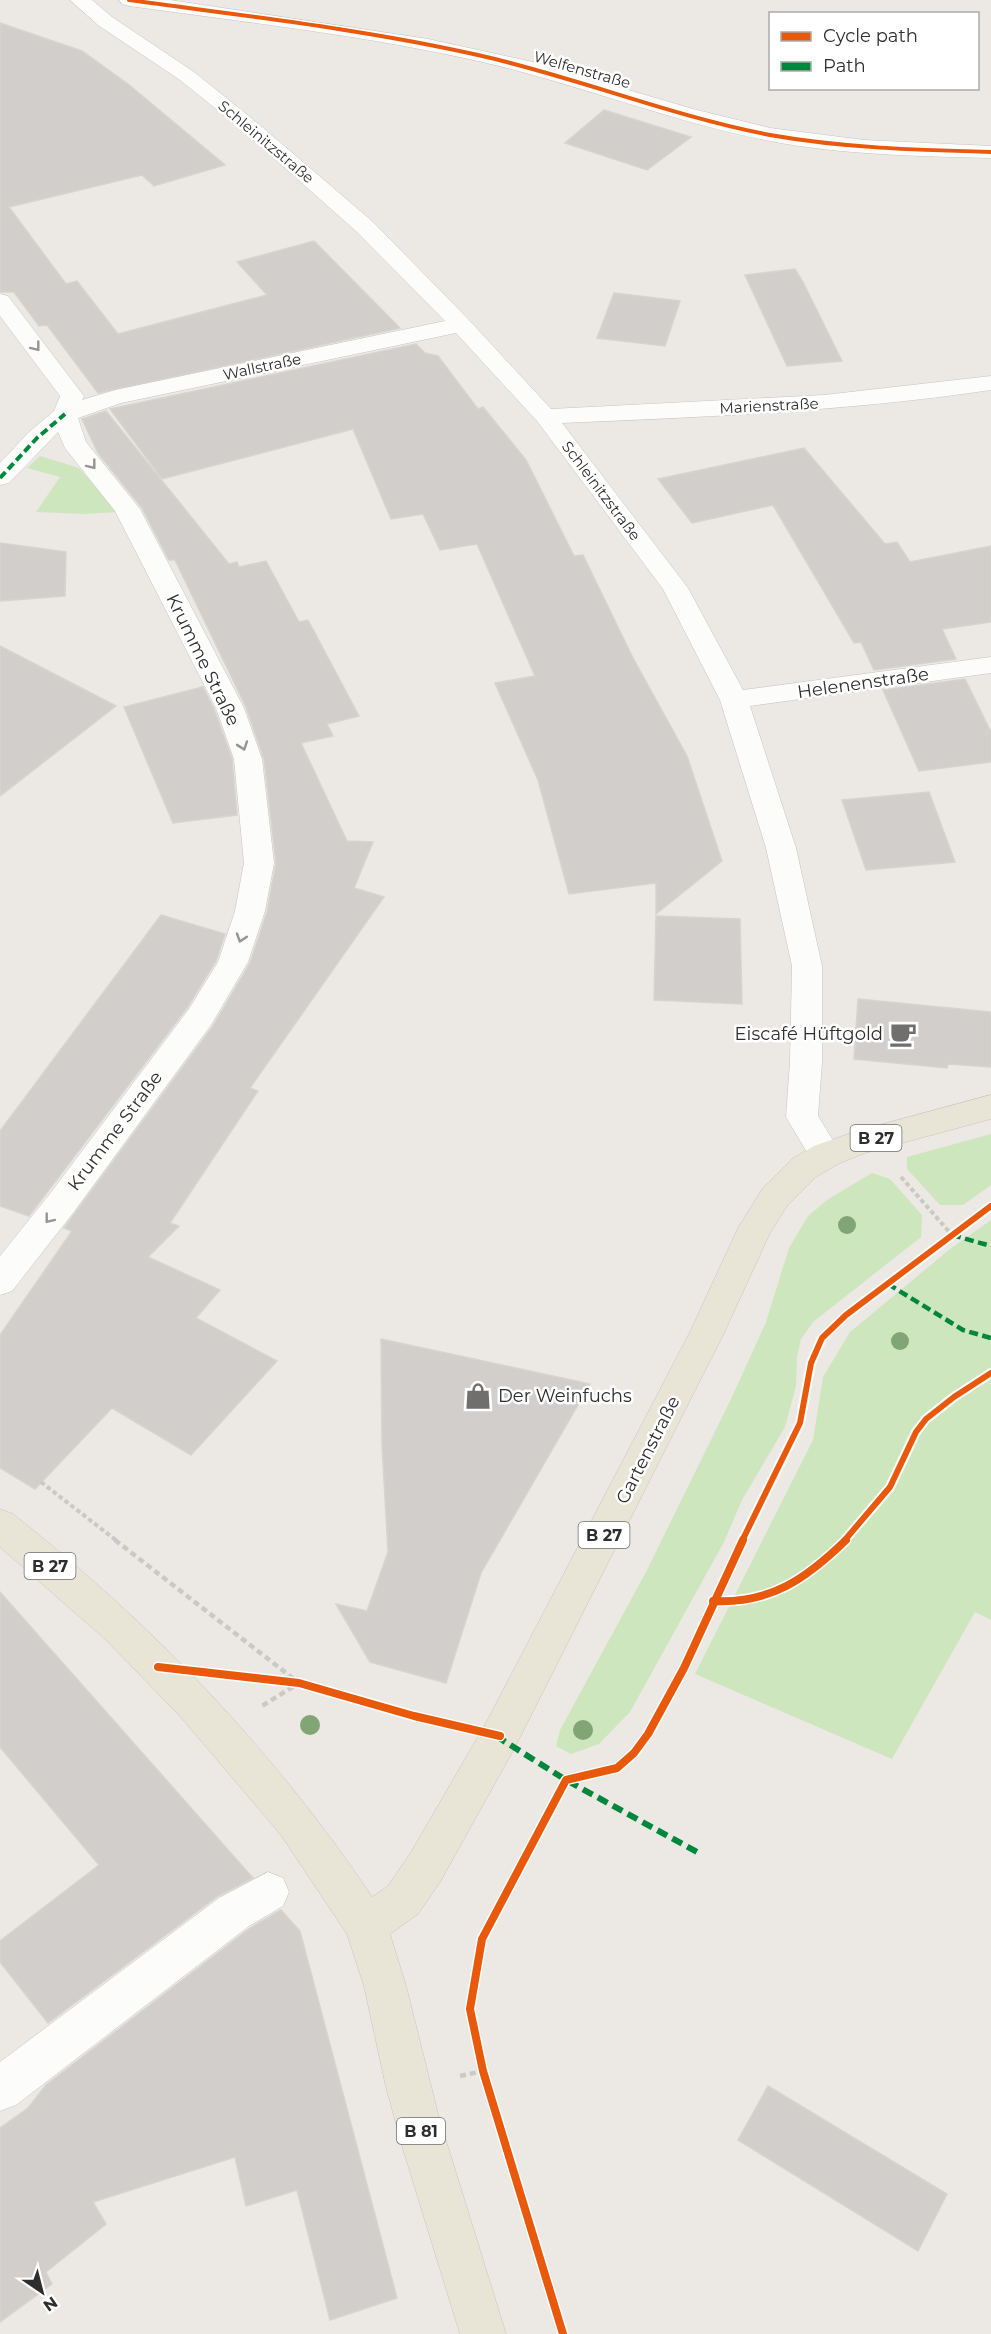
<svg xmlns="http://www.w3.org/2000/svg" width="991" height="2334" font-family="Montserrat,sans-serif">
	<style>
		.green { fill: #cee6be }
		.building { fill: #d1cecb; stroke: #d7d4d0; stroke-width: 1.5 }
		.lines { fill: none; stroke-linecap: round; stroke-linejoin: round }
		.minor-casing { stroke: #c5c4c5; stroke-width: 1 }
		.major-casing { stroke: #c6c5c4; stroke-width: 1 }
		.path-far1 { stroke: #c9c9c8; stroke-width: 4; stroke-dasharray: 4.5 3; stroke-linecap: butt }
		.path { stroke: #c9c9c8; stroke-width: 4.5; stroke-dasharray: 6 4; stroke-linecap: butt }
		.minor { fill: #fcfcfb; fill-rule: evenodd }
		.major { fill: #e8e4d6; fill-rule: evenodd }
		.quiet-far2 { stroke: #00873e; stroke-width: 4; stroke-dasharray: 8 4; stroke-linecap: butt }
		.quiet-far1 { stroke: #00873e; stroke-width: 4.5; stroke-dasharray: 9 4.5; stroke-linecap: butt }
		.quiet { stroke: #00873e; stroke-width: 6; stroke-dasharray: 11 6; stroke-linecap: butt }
		.cycleway-far2-casing { stroke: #fff; stroke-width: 6 }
		.cycleway-far1-casing { stroke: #fff; stroke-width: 10 }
		.cycleway-casing { stroke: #fff; stroke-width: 11 }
		.cycleway-far2 { stroke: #e8590c; stroke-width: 4 }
		.cycleway-far1 { stroke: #e8590c; stroke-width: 6 }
		.cycleway { stroke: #e8590c; stroke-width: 8 }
		.tree { fill: #82a575 }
		.oneway { stroke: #959594 }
		.labels { text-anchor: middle; stroke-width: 5; stroke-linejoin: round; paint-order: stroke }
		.far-street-label { font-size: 15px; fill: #2e2e2e; stroke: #fff }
		.shield { fill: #fff; stroke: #6d6d6d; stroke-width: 1.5 }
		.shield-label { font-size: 16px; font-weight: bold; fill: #2e2e2e }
		.street-label { font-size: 18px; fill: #2e2e2e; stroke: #fff }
		.poi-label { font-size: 18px; fill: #2e2e2e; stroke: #fff; text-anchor: end }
	</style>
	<rect width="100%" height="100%" fill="#ece8e4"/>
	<g class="green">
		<path d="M40 456 79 468 118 512 85 514 36 512 60 477 27 468Z"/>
		<path d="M991 1134V1185L963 1205H940L907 1169V1157Z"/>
		<path d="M872 1173 890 1179 922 1215 921 1237 813 1322 801 1339 797 1357 796 1386 785 1427 742 1500 724 1542 630 1712 599 1744 571 1754 556 1746 560 1730 646 1572 731 1399 766 1322 789 1248 808 1216 827 1200Z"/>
		<path d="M991 1220V1620L975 1612 892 1759 695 1674 813 1440 823 1377 850 1332 950 1249Z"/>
	</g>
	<g class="building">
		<path d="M0 23 82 51 128 84 225 165 154 186 142 175 9 207 66 284 77 281 118 334 267 295 237 262 314 241 400 328 98 393 47 325 39 326 14 292H0Z"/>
		<path d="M604 110 691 137 647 170 565 143Z"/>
		<path d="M795 269 803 282 842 361 787 366 745 275Z"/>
		<path d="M614 293 680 301 665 346 597 338Z"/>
		<path d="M416 344 425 353 438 356 478 409 483 407 526 460 574 556 583 555 633 658 687 756 722 861 656 914V883L569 894 538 780 495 683 535 676 477 544 440 550 423 514 391 519 353 429 162 479 110 409Z"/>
		<path d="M106 411 229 564 237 562 239 567 266 561 299 622 308 620 359 716 327 724 333 736 301 743 347 841 373 842 354 888 384 897 250 1088 258 1091 170 1223 179 1226 148 1257 220 1290 196 1318 277 1361 191 1455 112 1408 35 1489 0 1468V1335L72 1231 64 1228 213 1026 250 963 267 912 276 863 264 759 246 707 175 560H169L142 508 98 453 82 419Z"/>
		<path d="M804 448 885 544 897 542 910 562 991 546V622L942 629 956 659 874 670 861 642 854 643 773 505 692 523 658 479Z"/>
		<path d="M0 543 66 552 65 596 0 601Z"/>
		<path d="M0 646 116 706 0 796Z"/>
		<path d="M965 679 991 732V762L919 771 883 690Z"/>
		<path d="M203 687 214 709 232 759 237 815 173 823 124 707Z"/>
		<path d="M929 792 955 862 866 870 842 800Z"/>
		<path d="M161 915 225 934 216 961 187 1008 29 1216 0 1206V1131Z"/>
		<path d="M656 916 740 919 742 1004 654 1000Z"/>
		<path d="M858 999 991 1012V1067L948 1064 947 1068 854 1059Z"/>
		<path d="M381 1339 590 1384 481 1573 446 1683 370 1662 336 1604 367 1611 388 1552 382 1444Z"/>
		<path d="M0 1592 253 1878 218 1896 48 2023 0 1962V1941L99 1865 0 1747Z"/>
		<path d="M281 1910 300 1931 397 2298 330 2320 297 2190 246 2206 235 2157 93 2202 106 2224 46 2272 52 2284 0 2322V2128L28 2108 46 2085 250 1928Z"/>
		<path d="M768 2086 947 2194 918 2251 738 2140Z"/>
	</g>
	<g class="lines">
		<defs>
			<g id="minor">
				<path d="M70 0H92L112 17 194 72 255 121 373 222 469 320 551 409 824 395 991 376V390C849 411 706 417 562 423L688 588 743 690 991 657V673L750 706 796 848 822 966V1062L818 1116 842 1155 838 1164 826 1167 814 1164 786 1117 790 1062 792 966 766 848 720 700 663 589 537 421 456 333 121 403 78 418 86 442 140 509 244 708 262 759 274 863 265 911 248 962 211 1025 73 1213 12 1291 0 1295V1256L49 1195 189 1009 218 962 235 911 244 863 234 759 216 708 115 511 65 448 58 432 9 483 0 485V463L28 433 54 411 60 396 0 316V294L8 296 80 391 84 396 82 400 115 390 445 321 357 232 241 129 180 80 98 25Z"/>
				<path d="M119 0H170L428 39 533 62 693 109 770 128 864 140 991 146V158C917 156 843 155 770 141 671 122 576 83 478 61 363 35 245 22 129 6L122 4Z"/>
				<path d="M268 1872 283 1878 289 1892 283 1906 249 1926 16 2105 0 2111V2062L219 1898Z"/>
			</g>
			<path id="major" d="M991 1095V1119L865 1153 838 1164 816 1177 787 1206 770 1233 724 1333 514 1749 440 1882 418 1914 390 1934 406 1986 439 2118 506 2334H460L403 2149 386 2087 364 1986 347 1934 281 1835 179 1715 105 1639 0 1547V1509L13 1514C151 1623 274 1750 372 1897L388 1886 410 1854 486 1723 690 1332 738 1228 763 1188 792 1159 814 1146 857 1131Z"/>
		</defs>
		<use href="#minor" class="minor-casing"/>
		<use href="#major" class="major-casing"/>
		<g class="path-far1">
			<path d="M901 1177 952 1235"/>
			<path d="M41 1482 117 1541"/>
		</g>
		<g class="path">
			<path d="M115 1540 299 1683 262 1706"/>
			<path d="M460 2076 483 2071"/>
		</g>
		<use href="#minor" class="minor"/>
		<use href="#major" class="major"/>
		<path class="quiet-far2" d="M0 478 37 438 65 414"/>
		<g class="quiet-far1">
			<path d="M952 1235 991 1246"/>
			<path d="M888 1284 963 1330 991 1338"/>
		</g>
		<path class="quiet" d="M496 1736 566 1780 697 1852"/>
		<defs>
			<path id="cycleway-far2" d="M129 0C245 16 363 29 478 55 576 77 671 116 770 135 843 148 917 150 991 152"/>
			<g id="cycleway-far1">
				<path d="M742 1541 800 1423 811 1363 822 1338 846 1315 991 1206"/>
				<path d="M844 1541 890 1487 916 1432 926 1419 954 1397 991 1373"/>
			</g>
			<g id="cycleway">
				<path d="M713 1601C770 1604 806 1579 846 1540"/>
				<path d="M158 1667 299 1683 414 1716 500 1736"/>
				<path d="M563 2334 483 2071 470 2009 482 1939 566 1780 617 1768 634 1753 648 1734 684 1668 743 1540"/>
			</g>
		</defs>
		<use href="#cycleway-far2" class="cycleway-far2-casing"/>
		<use href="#cycleway-far1" class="cycleway-far1-casing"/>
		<use href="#cycleway" class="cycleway-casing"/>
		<use href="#cycleway-far2" class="cycleway-far2"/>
		<use href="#cycleway-far1" class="cycleway-far1"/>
		<use href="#cycleway" class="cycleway"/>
	</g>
	<g class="tree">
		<circle cx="847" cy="1225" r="9"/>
		<circle cx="900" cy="1341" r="9"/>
		<circle cx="310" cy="1725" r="10"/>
		<circle cx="583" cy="1730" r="10"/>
	</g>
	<defs><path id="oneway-chevron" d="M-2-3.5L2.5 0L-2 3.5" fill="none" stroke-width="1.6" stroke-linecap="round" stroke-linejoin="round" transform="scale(1.5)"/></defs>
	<g class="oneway">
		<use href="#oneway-chevron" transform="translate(36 347) rotate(52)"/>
		<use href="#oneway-chevron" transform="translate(92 465) rotate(52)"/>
		<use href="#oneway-chevron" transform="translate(243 746) rotate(71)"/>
		<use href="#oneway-chevron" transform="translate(241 938) rotate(108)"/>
		<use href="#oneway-chevron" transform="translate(49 1219) rotate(128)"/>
	</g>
	<defs>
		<symbol id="cafe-bare" viewBox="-9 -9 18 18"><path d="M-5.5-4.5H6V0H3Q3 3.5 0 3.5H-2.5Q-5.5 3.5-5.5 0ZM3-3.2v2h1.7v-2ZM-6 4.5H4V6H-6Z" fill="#706f6e" stroke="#fff" stroke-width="2.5" paint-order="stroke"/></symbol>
		<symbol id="shop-bare" viewBox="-9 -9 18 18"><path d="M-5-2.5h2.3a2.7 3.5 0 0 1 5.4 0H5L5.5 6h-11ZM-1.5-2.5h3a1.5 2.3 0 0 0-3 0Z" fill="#706f6e" stroke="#fff" stroke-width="2.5" paint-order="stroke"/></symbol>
	</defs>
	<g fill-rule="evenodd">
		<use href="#cafe-bare" x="884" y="1015" width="38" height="38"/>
		<use href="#shop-bare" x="459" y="1377" width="38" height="38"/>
	</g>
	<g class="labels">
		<g class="far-street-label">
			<text transform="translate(582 70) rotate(16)" y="5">Welfenstraße</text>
			<text transform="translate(266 142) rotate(40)" y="5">Schleinitzstraße</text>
			<text transform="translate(262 367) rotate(-12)" y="5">Wallstraße</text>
			<text transform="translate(769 406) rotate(-3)" y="5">Marienstraße</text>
			<text transform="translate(601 491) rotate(53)" y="5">Schleinitzstraße</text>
		</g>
		<g class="shield">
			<rect x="850.5" y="1125" width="51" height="26" rx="4.5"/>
			<rect x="578.5" y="1522" width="51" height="26" rx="4.5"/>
			<rect x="24.5" y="1553" width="51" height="26" rx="4.5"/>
			<rect x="397" y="2118" width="48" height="26" rx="4.5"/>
		</g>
		<g class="shield-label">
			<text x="876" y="1144">B 27</text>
			<text x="604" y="1541">B 27</text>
			<text x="50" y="1572">B 27</text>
			<text x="421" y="2137">B 81</text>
		</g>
		<g class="street-label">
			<text transform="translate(203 660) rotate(64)" y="6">Krumme Straße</text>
			<text transform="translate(863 683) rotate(-8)" y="6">Helenenstraße</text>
			<text transform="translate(115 1131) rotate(-53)" y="6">Krumme Straße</text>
			<text transform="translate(648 1450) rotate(-63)" y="6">Gartenstraße</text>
		</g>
		<g class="poi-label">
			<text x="883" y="1040">Eiscafé Hüftgold</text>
			<text x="498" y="1402" text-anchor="start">Der Weinfuchs</text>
		</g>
	</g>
	<rect x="769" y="12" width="210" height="78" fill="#ffffff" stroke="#ababab" stroke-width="1.5"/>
	<rect x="781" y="32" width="30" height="9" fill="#e8590c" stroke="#ababab" stroke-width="1.5"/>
	<text x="823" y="42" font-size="18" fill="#2e2e2e">Cycle path</text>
	<rect x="781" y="62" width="30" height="9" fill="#00873e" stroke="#ababab" stroke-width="1.5"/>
	<text x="823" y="72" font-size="18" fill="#2e2e2e">Path</text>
	<g transform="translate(42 2292) rotate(145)" stroke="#ffffff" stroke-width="4.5" paint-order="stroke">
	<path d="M0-4.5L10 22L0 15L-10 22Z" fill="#2e2e2e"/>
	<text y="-9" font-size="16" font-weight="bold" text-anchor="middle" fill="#2e2e2e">N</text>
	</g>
</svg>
